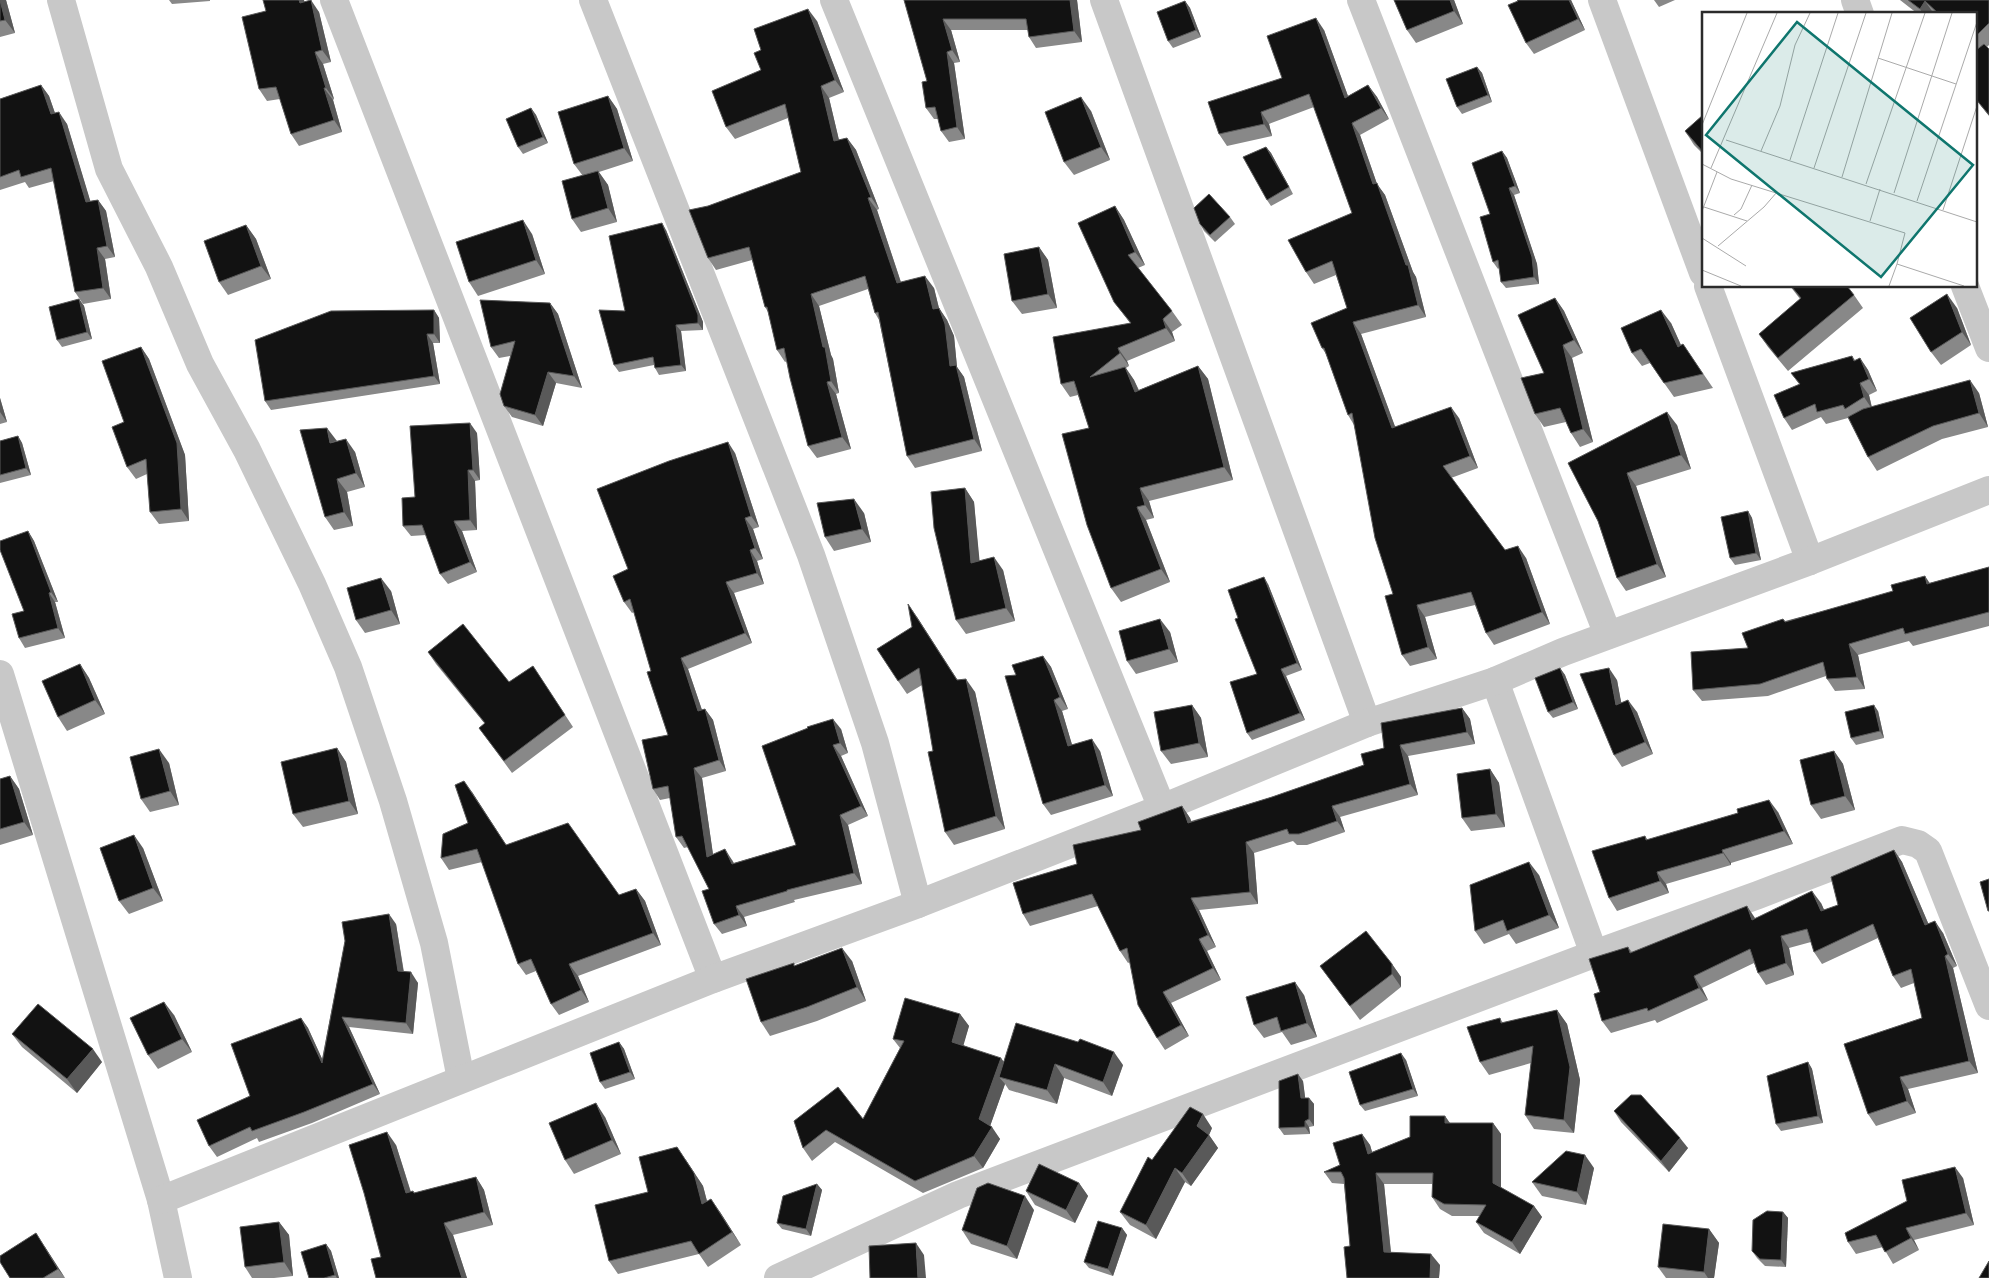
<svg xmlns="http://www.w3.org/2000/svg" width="1989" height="1278" font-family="Ubuntu,sans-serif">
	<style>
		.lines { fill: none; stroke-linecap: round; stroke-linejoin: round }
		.minor { stroke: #c8c8c8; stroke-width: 28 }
		.wall { fill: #888 }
		.shaded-wall { fill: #595959 }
		.building { fill: #121212; stroke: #595959 }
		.inset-road { fill: none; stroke: #aaa; stroke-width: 1 }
		.view { fill: #0f766e; fill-opacity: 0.15; stroke: #0f766e; stroke-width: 2.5 }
		.inset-edge { fill: none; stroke: #2b2b2b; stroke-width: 2.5 }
	</style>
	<rect width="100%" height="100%" fill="#fff"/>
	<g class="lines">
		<g class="minor">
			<path d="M61 0 109 169 159 267 200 364 247 450 312 584 348 667 393 801 434 943 461 1079"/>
			<path d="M334 0 713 979"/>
			<path d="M593 0 811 555 875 743 918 904"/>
			<path d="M834 0 1162 808"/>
			<path d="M1104 0 1367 723"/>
			<path d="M1361 0 1608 635"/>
			<path d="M1602 0 1703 273"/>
			<path d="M1855 0 1860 14"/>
			<path d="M1708 286 1810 561"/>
			<path d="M1965 286 1989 348"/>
			<path d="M0 674 161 1200 178 1278"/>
			<path d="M1495 681 1594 954"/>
			<path d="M161 1200 713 979 918 904 1162 808 1367 723 1495 681 1563 652 1810 561 1989 490"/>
			<path d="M778 1278 958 1195 1594 954 1758 895 1902 840 1918 844 1928 851 1989 1006"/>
		</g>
	</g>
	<g class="wall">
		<path d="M0 0H6L15 33 0 37Z"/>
		<path d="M169 0H210V1L172 4Z"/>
		<path d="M904 0H1077L1082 42 1036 48 1029 37 1028 30H951L960 62 954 63 965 139 949 142 941 131 938 119H934L926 108 927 81Z"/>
		<path d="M1394 0H1454L1463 24 1416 43 1407 30Z"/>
		<path d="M1517 0H1571L1585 30 1534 54 1526 43Z"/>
		<path d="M1654 0H1675L1659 7Z"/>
		<path d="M1900 0H1989V45L1987 47 1989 49V116L1977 101 1975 103V14H1918Z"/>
		<path d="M1185 1 1190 8 1201 37 1173 48 1168 41Z"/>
		<path d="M304 2 319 12 331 62 323 64 334 99 333 100 342 132 299 146 291 134 280 99 267 101 259 89Z"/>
		<path d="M817 21 844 92 829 98 839 140 847 138 856 150 879 209 877 210 901 282 934 288 939 308 947 320 954 336 957 367 964 377 982 451 915 468 907 456 879 320 875 313 868 289 819 306 831 355 833 359 839 393 836 394 851 449 817 458 808 446 787 361 785 362 777 350 768 312 765 307 752 260 716 270 708 258V206L801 172 788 118 735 139 726 127 761 70Z"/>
		<path d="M1324 30 1348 96 1368 85 1377 97 1389 119 1360 135 1377 184 1385 195 1413 272 1416 277 1426 317 1361 334 1395 427 1459 418 1478 468 1451 478 1505 550 1526 558 1550 624 1494 645 1486 633 1475 605 1425 617 1437 659 1410 666 1402 655 1393 594 1354 425 1348 415 1326 354 1322 348 1347 308 1336 275 1314 284 1306 272 1352 213 1314 107 1269 124 1272 136 1227 146 1219 134 1282 78Z"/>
		<path d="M1477 67 1482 73 1492 102 1462 114 1457 107Z"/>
		<path d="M41 85 49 96 55 113 67 124 90 201 98 200 106 211 115 257 105 259 111 299 83 304 75 292 54 181 29 188 25 182 0 190V99Z"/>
		<path d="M608 96 617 109 633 161 599 172 608 185 617 222 581 232 572 219 583 176 574 164Z"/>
		<path d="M531 108 536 115 548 143 523 154 518 147Z"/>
		<path d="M1091 111 1110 160 1074 175 1064 162Z"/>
		<path d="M1703 115V154L1694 145 1685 131Z"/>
		<path d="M1266 147 1271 153 1293 194 1271 206 1267 200Z"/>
		<path d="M1502 151 1507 158 1520 193 1514 195 1537 264 1539 284 1506 288 1501 282 1499 268 1498 269 1493 262 1490 214Z"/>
		<path d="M1115 206 1124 220 1145 265 1138 268 1172 311 1182 325 1172 332 1175 341 1127 361 1129 366 1126 368 1134 380 1139 390 1198 366 1208 379 1233 480 1149 501 1154 518 1146 520 1170 582 1121 602 1111 588 1089 428 1078 395 1070 397 1061 384 1130 323 1114 302Z"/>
		<path d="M1230 217 1235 224 1215 242 1204 231 1200 224Z"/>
		<path d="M246 225 256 239 271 279 228 295 219 282Z"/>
		<path d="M666 230 703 322V330L681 331 686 371 659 375 655 368 654 365 619 372 614 365 625 311Z"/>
		<path d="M532 234 545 274 478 296 469 282Z"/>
		<path d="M1039 247 1048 260 1057 308 1022 314 1012 301Z"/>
		<path d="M1790 286 1854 295 1863 308 1788 371 1768 347 1759 334 1800 299Z"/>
		<path d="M1555 298 1564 311 1583 353 1572 358 1593 442 1580 447 1571 433 1566 422 1544 427 1535 414 1544 373Z"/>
		<path d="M79 299 84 306 92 339 62 347 57 340Z"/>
		<path d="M550 303 558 314 582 388 556 383 543 426 512 417 504 406 510 356 499 358 491 347Z"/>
		<path d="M1957 308 1971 345 1941 365 1931 352Z"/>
		<path d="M434 310 439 318 440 343H433L440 384 271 410 265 401Z"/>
		<path d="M1671 323 1681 345 1683 344 1713 388 1674 397 1650 363 1642 366 1632 353Z"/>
		<path d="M141 347 149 359 185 455 189 521 159 524 150 512 147 474 136 479 127 467 124 422Z"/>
		<path d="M1852 356 1855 360 1860 358 1868 370 1877 391 1869 395 1872 407 1979 393 1988 427 1942 439 1877 471 1868 457 1848 418 1826 424 1821 417 1792 430 1784 418 1799 384 1791 373Z"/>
		<path d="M0 398 7 422 0 424Z"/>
		<path d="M1677 425 1691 469 1636 486 1666 577 1626 591 1617 578 1598 521 1568 463Z"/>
		<path d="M477 433 480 480 475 481 477 530 462 531 477 572 448 584 440 574 426 535 411 536 403 526 415 497Z"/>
		<path d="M18 436 22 443 31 475 0 483V441Z"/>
		<path d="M337 442 355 452 365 487 347 492 353 526 334 530 325 517Z"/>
		<path d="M735 453 759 527 753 529 763 559 757 561 764 584 734 593 752 643 688 669 702 710 705 709 713 720 726 771 702 778 713 855 732 860 734 863 796 845 762 746 841 729 848 753 841 756 868 816 848 825 862 884 794 900 795 902 744 917 747 926 722 934 714 924 709 889 688 847 684 848 676 837 670 798 660 800 653 789 668 735 651 671 634 612 632 613 624 602 628 569Z"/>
		<path d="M965 488 974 502 979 561 1003 570 1015 621 966 634 956 620Z"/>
		<path d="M1748 511 1752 518 1761 560 1735 565 1730 558Z"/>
		<path d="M864 513 871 542 834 551 825 537Z"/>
		<path d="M28 531 34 541 58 602H55L65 638 25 648 19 638 24 611Z"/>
		<path d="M1989 567V626L1913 646 1909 641 1858 655 1865 689 1835 691 1827 679 1826 676 1768 696 1702 701 1693 690 1748 648 1783 619 1785 621 1930 583Z"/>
		<path d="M1268 584 1302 670 1286 676 1305 720 1252 740 1247 733 1257 674 1238 618Z"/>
		<path d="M391 591 400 624 365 633 356 620Z"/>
		<path d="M917 617 957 680 975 692 1005 829 954 845 945 832 933 751 922 685 907 694 898 681 912 627Z"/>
		<path d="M1170 632 1178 662 1136 674 1127 661Z"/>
		<path d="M428 652 509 682 533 666 573 727 512 773 479 728 485 724 436 664Z"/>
		<path d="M1043 656 1051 667 1068 709 1062 711 1072 745 1100 751 1113 796 1051 815 1043 804 1016 675Z"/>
		<path d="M80 664 89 678 105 714 67 731 58 717Z"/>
		<path d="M1560 668 1565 675 1578 709 1553 718 1548 712Z"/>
		<path d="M1617 680 1621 703 1637 712 1653 754 1622 767 1614 755Z"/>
		<path d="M1192 705 1201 718 1208 757 1171 764 1161 751Z"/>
		<path d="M1462 708 1470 719 1475 744 1408 756 1418 795 1340 817 1345 832 1307 845H1297L1293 841 1254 853 1258 904 1199 910 1216 947 1207 951 1221 980 1171 1003 1189 1036 1165 1050 1157 1038 1130 962 1128 963 1120 951 1098 906 1030 926 1023 914 1077 864 1141 830 1182 806 1190 818 1191 821 1272 797 1364 765 1384 748Z"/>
		<path d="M1878 711 1884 738 1856 745 1851 738Z"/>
		<path d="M337 748 346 762 358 814 303 827 293 814Z"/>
		<path d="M1834 751 1843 764 1855 810 1821 819 1811 805Z"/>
		<path d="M169 763 179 805 150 812 141 799Z"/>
		<path d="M1490 769 1499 783 1505 827 1471 831 1462 818Z"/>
		<path d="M10 776 19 789 33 835 0 845V779Z"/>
		<path d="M472 792 506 845 619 895 636 889 645 901 661 945 578 976 589 1002 559 1015 551 1004 536 971 526 975 518 964 482 862 449 870 441 858 468 823Z"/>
		<path d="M1778 812 1793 844 1731 863V865L1666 884 1669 893 1617 911 1609 898 1645 836 1648 840Z"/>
		<path d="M143 848 163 901 129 914 119 901Z"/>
		<path d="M1894 850 1902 862 1928 923 1943 933 1957 966 1953 968 1978 1073 1908 1089 1916 1113 1876 1126 1868 1114 1922 1018 1914 983 1901 988 1893 976 1878 938 1822 964 1814 952 1811 942 1789 948 1794 975 1766 985 1758 973 1754 963 1702 988 1708 1000 1657 1023 1655 1020 1611 1033 1602 1021 1600 992 1628 947 1632 952 1755 918 1821 903 1824 910 1838 905Z"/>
		<path d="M1539 875 1559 928 1516 944 1509 934 1484 944 1475 931Z"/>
		<path d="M396 924 404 972 418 983 413 1034 349 1027 380 1094 312 1123 259 1142 257 1138 217 1157 209 1146 250 1096 301 1018 308 1028 322 1059 345 941Z"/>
		<path d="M852 961 866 1001 817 1021 770 1036 761 1022 795 966Z"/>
		<path d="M1392 964 1401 977V987L1360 1020 1320 966Z"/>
		<path d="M1304 995 1317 1037 1291 1045 1282 1032 1264 1038 1254 1025Z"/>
		<path d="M1557 1010 1567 1024 1580 1080 1574 1133 1534 1129 1525 1115 1531 1063 1489 1075 1480 1062 1500 1018 1503 1023Z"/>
		<path d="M960 1014 969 1026 963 1045 1004 1062 1123 1065 1112 1096 1064 1078 1057 1104 1009 1090 1005 1084 990 1126 1000 1139 983 1168 923 1193 835 1142 812 1161 803 1148 794 1121 863 1119 900 1048 893 1039Z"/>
		<path d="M174 1015 192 1052 158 1069 148 1055Z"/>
		<path d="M12 1034 102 1062 77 1093 22 1047Z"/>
		<path d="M619 1042 624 1049 635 1079 605 1089 600 1082Z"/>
		<path d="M1406 1060 1418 1096 1365 1111 1360 1105Z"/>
		<path d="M1808 1062 1812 1069 1823 1123 1781 1131 1776 1124Z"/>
		<path d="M1303 1081 1305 1098H1309L1314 1104V1126L1309 1127 1310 1134 1284 1135 1279 1128Z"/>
		<path d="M1614 1111 1688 1148 1669 1172 1621 1122Z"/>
		<path d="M1445 1116 1450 1123H1493L1501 1134V1188L1534 1206 1542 1217 1520 1254 1484 1233 1476 1222 1480 1216H1452L1440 1209 1432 1197V1184H1384L1391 1252 1440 1265 1439 1278H1347L1350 1246 1344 1184 1332 1183 1324 1172 1340 1165 1362 1134 1370 1145 1372 1152 1410 1137Z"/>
		<path d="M605 1117 621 1154 574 1174 565 1160Z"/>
		<path d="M1212 1128 1209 1135 1218 1148 1191 1186 1185 1182 1156 1239 1130 1225 1120 1212 1152 1160Z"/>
		<path d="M396 1145 411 1192 414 1193 476 1177 484 1190 493 1225 453 1235 467 1278H376L381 1257Z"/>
		<path d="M686 1160 703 1186 707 1201 720 1212 741 1245 708 1267 699 1254 618 1274 609 1261 648 1192Z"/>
		<path d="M1594 1168 1586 1205 1542 1196 1532 1182Z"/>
		<path d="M1963 1178 1974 1225 1914 1240 1919 1250 1893 1264 1883 1247 1856 1254 1848 1242Z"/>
		<path d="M1079 1183 1088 1196 1075 1223 1035 1205 1026 1191Z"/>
		<path d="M817 1184 822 1190 811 1236 782 1229 777 1223Z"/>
		<path d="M1034 1210 1017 1259 971 1244 962 1230Z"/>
		<path d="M1783 1212 1788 1218 1786 1267 1765 1266 1757 1258 1752 1251Z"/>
		<path d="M279 1222 289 1235 293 1276 274 1278H252L245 1267Z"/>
		<path d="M1122 1228 1127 1235 1113 1276 1089 1268 1084 1262Z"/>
		<path d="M1709 1229 1719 1243 1714 1278H1666L1658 1267Z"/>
		<path d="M326 1244 331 1251 339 1278H309Z"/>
		<path d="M45 1247 65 1278H10Z"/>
	</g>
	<g class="shaded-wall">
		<path d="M0 0H6L15 33 5 20Z"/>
		<path d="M299 0H304L308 15 300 3Z"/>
		<path d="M311 0 319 12 331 62 322 50Z"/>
		<path d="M1070 0H1077L1082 42 1074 31Z"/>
		<path d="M1450 0H1454L1463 24 1454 11Z"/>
		<path d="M1569 0H1571L1585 30 1578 19Z"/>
		<path d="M1185 1 1190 8 1201 37 1196 30Z"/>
		<path d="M1925 1 1934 14H1923L1920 9Z"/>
		<path d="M808 9 817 21 844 92 835 80Z"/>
		<path d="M1316 18 1324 30 1353 110 1345 98Z"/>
		<path d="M943 19 951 30 960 62 952 50Z"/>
		<path d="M315 52 323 64 334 99 326 88Z"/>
		<path d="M947 52 954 63 965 139 957 127Z"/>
		<path d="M1477 67 1482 73 1492 102 1488 95Z"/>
		<path d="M41 85 49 96 59 125 51 114Z"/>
		<path d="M1368 85 1377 97 1389 119 1381 108Z"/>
		<path d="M821 86 829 98 842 153 834 141Z"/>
		<path d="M324 88 333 100 342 132 334 120Z"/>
		<path d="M608 96 617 109 633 161 624 148Z"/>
		<path d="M1081 97 1091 111 1110 160 1101 147Z"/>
		<path d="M531 108 536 115 548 143 543 137Z"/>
		<path d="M59 112 67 124 94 213 86 202Z"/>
		<path d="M1261 112 1269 124 1272 136 1264 124Z"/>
		<path d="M1352 123 1360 135 1377 184 1385 195 1413 272 1416 277 1426 317 1418 305 1406 265 1373 184Z"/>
		<path d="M847 138 856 150 879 209 871 197Z"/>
		<path d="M1266 147 1271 153 1293 194 1289 187Z"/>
		<path d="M1502 151 1507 158 1520 193 1515 186Z"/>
		<path d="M598 171 608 185 617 222 608 208Z"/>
		<path d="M1509 188 1514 195 1537 264 1539 284 1534 277Z"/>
		<path d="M868 198 877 210 905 295 897 283Z"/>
		<path d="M98 200 106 211 115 257 107 246Z"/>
		<path d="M1115 206 1124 220 1145 265 1135 252Z"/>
		<path d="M523 220 532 234 545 274 536 260Z"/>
		<path d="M662 223 666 230 703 322V330L698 323Z"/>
		<path d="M246 225 256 239 271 279 261 266Z"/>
		<path d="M1039 247 1048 260 1057 308 1048 294Z"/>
		<path d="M97 248 105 259 111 299 103 288Z"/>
		<path d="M925 276 934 288 942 321 933 309Z"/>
		<path d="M811 294 819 306 831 355 833 359 839 393 831 381Z"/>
		<path d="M1947 294 1957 308 1971 345 1962 332Z"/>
		<path d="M1555 298 1564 311 1583 353 1574 340Z"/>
		<path d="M79 299 84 306 92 339 87 332Z"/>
		<path d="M550 303 558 314 582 388 574 376Z"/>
		<path d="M939 308 947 320 954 336 957 367 964 377 982 451 974 439 950 366Z"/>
		<path d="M434 310 439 318 440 343 434 334Z"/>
		<path d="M1661 310 1671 323 1688 361 1678 347Z"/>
		<path d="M1163 319 1172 332 1175 341 1166 328Z"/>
		<path d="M1353 322 1361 334 1400 440 1392 428Z"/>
		<path d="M676 325 681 331 686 371 681 365Z"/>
		<path d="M427 334 433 343 440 384 434 376Z"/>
		<path d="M1563 345 1572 358 1593 442 1583 429Z"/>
		<path d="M141 347 149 359 185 455 189 521 181 509Z"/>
		<path d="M1118 348 1127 361 1129 366 1120 353Z"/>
		<path d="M1860 358 1868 370 1877 391 1869 379Z"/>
		<path d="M1198 366 1208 379 1233 480 1224 467Z"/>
		<path d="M1125 367 1134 380 1145 405 1135 392Z"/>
		<path d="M548 372 556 383 543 426 535 415Z"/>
		<path d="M1970 380 1979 393 1988 427 1979 413Z"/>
		<path d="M827 382 836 394 851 449 842 437Z"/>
		<path d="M1860 383 1869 395 1872 409 1864 397Z"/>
		<path d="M0 398 7 422 0 412Z"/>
		<path d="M1451 407 1459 418 1478 468 1470 456Z"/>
		<path d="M1667 412 1677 425 1691 469 1681 455Z"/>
		<path d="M470 423 477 433 480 480 473 470Z"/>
		<path d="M327 428 337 441 330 443Z"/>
		<path d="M18 436 22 443 31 475 26 468Z"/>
		<path d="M346 439 355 452 365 487 356 473Z"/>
		<path d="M728 442 735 453 759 527 751 516Z"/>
		<path d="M468 470 475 481 477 530 470 520Z"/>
		<path d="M1627 473 1636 486 1666 577 1657 564Z"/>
		<path d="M337 479 347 492 353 526 344 512Z"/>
		<path d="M965 488 974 502 981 576 971 563Z"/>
		<path d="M1140 488 1149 501 1154 518 1145 505Z"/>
		<path d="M854 499 864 513 871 542 862 529Z"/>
		<path d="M1137 507 1146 520 1170 582 1161 569Z"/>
		<path d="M1748 511 1752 518 1761 560 1756 553Z"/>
		<path d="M745 518 753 529 763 559 755 548Z"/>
		<path d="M454 521 462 531 477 572 470 562Z"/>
		<path d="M28 531 34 541 58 602 51 592Z"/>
		<path d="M1518 546 1526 558 1550 624 1542 612Z"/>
		<path d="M750 550 757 561 764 584 757 573Z"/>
		<path d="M994 557 1003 570 1015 621 1006 608Z"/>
		<path d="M1925 576 1933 588 1927 584Z"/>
		<path d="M1264 577 1268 584 1302 670 1297 663Z"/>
		<path d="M381 578 391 591 400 624 391 610Z"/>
		<path d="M726 582 734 593 752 643 745 633Z"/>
		<path d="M49 593 55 602 65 638 58 628Z"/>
		<path d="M908 604 917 617 966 693 957 680Z"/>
		<path d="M1417 605 1425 617 1437 659 1428 647Z"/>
		<path d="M1160 619 1170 632 1178 662 1169 649Z"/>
		<path d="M1849 644 1858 655 1865 689 1857 677Z"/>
		<path d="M1043 656 1051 667 1068 709 1060 697Z"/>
		<path d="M681 658 688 669 706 722 698 711Z"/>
		<path d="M80 664 89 678 105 714 95 700Z"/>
		<path d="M1560 668 1565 675 1578 709 1573 702Z"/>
		<path d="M1609 668 1617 680 1624 717 1616 705Z"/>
		<path d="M1281 669 1286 676 1305 720 1300 713Z"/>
		<path d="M966 679 975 692 1005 829 996 816Z"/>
		<path d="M1054 700 1062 711 1076 758 1068 746Z"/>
		<path d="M1628 700 1637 712 1653 754 1645 742Z"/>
		<path d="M1192 705 1201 718 1208 757 1199 743Z"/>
		<path d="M1874 705 1878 711 1884 738 1880 731Z"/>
		<path d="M1462 708 1470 719 1475 744 1467 732Z"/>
		<path d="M705 709 713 720 726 771 719 760Z"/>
		<path d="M833 719 841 729 848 753 840 743Z"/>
		<path d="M1092 739 1100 751 1113 796 1105 785Z"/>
		<path d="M833 745 841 756 868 816 861 806Z"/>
		<path d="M1400 745 1408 756 1418 795 1410 784Z"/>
		<path d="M337 748 346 762 358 814 349 801Z"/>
		<path d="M159 749 169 763 179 805 170 791Z"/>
		<path d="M1834 751 1843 764 1855 810 1845 796Z"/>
		<path d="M694 768 702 778 715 868 707 857Z"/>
		<path d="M1490 769 1499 783 1505 827 1496 814Z"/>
		<path d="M10 776 19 789 33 835 24 822Z"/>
		<path d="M464 781 472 792 514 857 506 845Z"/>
		<path d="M1769 800 1778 812 1793 844 1784 831Z"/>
		<path d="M1182 806 1190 818 1196 834 1188 823Z"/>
		<path d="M1332 806 1340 817 1345 832 1337 821Z"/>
		<path d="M840 815 848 825 862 884 854 873Z"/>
		<path d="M134 835 143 848 163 901 153 888Z"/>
		<path d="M1246 842 1254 853 1258 904 1250 892Z"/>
		<path d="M725 849 732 860 739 874 732 864Z"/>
		<path d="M1722 850 1731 863V865L1723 853Z"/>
		<path d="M1894 850 1902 862 1934 937 1925 925Z"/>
		<path d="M1529 862 1539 875 1559 928 1549 915Z"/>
		<path d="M1657 872 1666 884 1669 893 1660 881Z"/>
		<path d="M636 889 645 901 661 945 653 933Z"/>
		<path d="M1812 891 1821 903 1830 923 1821 911Z"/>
		<path d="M1191 898 1199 910 1216 947 1208 935Z"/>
		<path d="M736 906 744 917 747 926 739 915Z"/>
		<path d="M1747 906 1755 918 1752 920Z"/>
		<path d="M389 914 396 924 405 981 398 971Z"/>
		<path d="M1935 921 1943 933 1957 966 1948 954Z"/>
		<path d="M1781 936 1789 948 1794 975 1786 963Z"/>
		<path d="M1199 939 1207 951 1221 980 1213 968Z"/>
		<path d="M842 948 852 961 866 1001 857 987Z"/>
		<path d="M1945 956 1953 968 1978 1073 1969 1061Z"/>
		<path d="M569 964 578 976 589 1002 581 990Z"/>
		<path d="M1392 964 1401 977V987L1392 974Z"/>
		<path d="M411 972 418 983 413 1034 406 1023Z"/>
		<path d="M1694 976 1702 988 1708 1000 1699 988Z"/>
		<path d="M1295 982 1304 995 1317 1037 1307 1023Z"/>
		<path d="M1163 992 1171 1003 1189 1036 1181 1025Z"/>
		<path d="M164 1002 174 1015 192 1052 182 1039Z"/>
		<path d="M1557 1010 1567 1024 1580 1080 1574 1133 1564 1120Z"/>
		<path d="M960 1014 969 1026 961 1054 952 1042Z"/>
		<path d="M342 1017 349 1027 380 1094 373 1084Z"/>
		<path d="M301 1018 308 1028 329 1074 322 1063Z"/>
		<path d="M619 1042 624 1049 635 1079 630 1072Z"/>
		<path d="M93 1049 102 1062 77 1093 67 1079Z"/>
		<path d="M1114 1052 1123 1065 1112 1096 1103 1082Z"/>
		<path d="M1401 1053 1406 1060 1418 1096 1413 1089Z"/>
		<path d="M1001 1058 1010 1070 999 1077 1005 1084 988 1132 979 1119Z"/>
		<path d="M1808 1062 1812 1069 1823 1123 1818 1116Z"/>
		<path d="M1055 1064 1064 1078 1057 1104 1047 1090Z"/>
		<path d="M1298 1074 1303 1081 1306 1104 1301 1098Z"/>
		<path d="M1900 1077 1908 1089 1916 1113 1907 1101Z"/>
		<path d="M1309 1098 1314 1104V1126L1309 1119Z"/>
		<path d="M596 1103 605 1117 621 1154 612 1140Z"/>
		<path d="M1203 1114 1212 1128 1209 1135 1218 1148 1191 1186 1182 1173 1197 1126Z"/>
		<path d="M1445 1116 1453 1128 1445 1123Z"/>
		<path d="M1305 1121 1309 1127 1310 1134 1305 1127Z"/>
		<path d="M1493 1123 1501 1134V1194L1493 1183Z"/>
		<path d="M992 1127 1000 1139 983 1168 974 1156Z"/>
		<path d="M387 1132 396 1145 415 1206 406 1193Z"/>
		<path d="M1362 1134 1370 1145 1376 1165 1368 1154Z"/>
		<path d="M1680 1138 1688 1148 1669 1172 1661 1161Z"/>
		<path d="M677 1147 703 1186 711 1217 702 1204Z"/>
		<path d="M1585 1155 1594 1168 1586 1205 1577 1192Z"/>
		<path d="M1955 1167 1963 1178 1974 1225 1966 1213Z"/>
		<path d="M1175 1168 1185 1182 1156 1239 1146 1225Z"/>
		<path d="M1376 1173 1384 1184 1392 1264 1384 1252Z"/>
		<path d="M476 1177 484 1190 493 1225 484 1212Z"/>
		<path d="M1079 1183 1088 1196 1075 1223 1066 1210Z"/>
		<path d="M817 1184 822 1190 811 1236 806 1229Z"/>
		<path d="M1025 1196 1034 1210 1017 1259 1007 1246Z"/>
		<path d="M711 1199 720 1212 741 1245 732 1232Z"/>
		<path d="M1534 1206 1542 1217 1520 1254 1512 1242Z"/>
		<path d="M1783 1212 1788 1218 1786 1267 1781 1260Z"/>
		<path d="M279 1222 289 1235 293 1276 284 1262Z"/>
		<path d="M444 1223 453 1235 467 1278H462Z"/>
		<path d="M1122 1228 1127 1235 1113 1276 1108 1269Z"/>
		<path d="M1906 1228 1914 1240 1919 1250 1911 1238Z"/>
		<path d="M1709 1229 1719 1243 1714 1278H1708L1704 1272Z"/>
		<path d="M36 1233 45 1247 65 1278 58 1269Z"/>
		<path d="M916 1243 924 1255 926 1278H918Z"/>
		<path d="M326 1244 331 1251 339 1278H337L335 1275Z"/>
		<path d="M1431 1254 1440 1265 1439 1278H1430Z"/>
	</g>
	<g class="building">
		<path d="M0 0 5 20 0 21Z"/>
		<path d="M263 0H299L300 3 311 0 322 50 315 52 326 88H324L334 120 291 134 276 87 259 89 242 17 266 11Z"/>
		<path d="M904 0H1070L1074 31 1029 37 1026 19H943L952 50 947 52 957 127 941 131 935 107 926 108 922 82 927 81Z"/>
		<path d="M1394 0H1450L1454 11 1407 30Z"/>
		<path d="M1517 0H1569L1578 19 1526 43 1508 5 1518 1Z"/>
		<path d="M1908 0H1989V23L1975 37V14H1939L1925 1 1920 9Z"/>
		<path d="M1185 1 1196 30 1168 41 1157 12Z"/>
		<path d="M808 9 835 80 821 86 834 141 847 138 871 197 868 198 897 283 925 276 933 309 939 308 945 324 950 366 956 365 974 439 907 456 878 312 875 313 865 276 811 294 823 347H825L831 381 827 382 842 437 808 446 790 378 784 348 777 350 767 307H765L749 247 708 258 689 210 708 206 801 172 785 104 726 127 712 91 761 70 754 53 761 50 754 29Z"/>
		<path d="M1316 18 1345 98 1368 85 1381 108 1352 123 1373 184 1377 183 1406 265H1408L1418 305 1353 322 1392 428 1451 407 1470 456 1443 466 1505 550 1518 546 1542 612 1486 633 1471 592 1417 605 1428 647 1402 655 1385 596 1393 594 1375 538 1352 413 1348 415 1324 348H1322L1311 323 1347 308 1332 261 1306 272 1288 240 1352 213 1309 94 1261 112 1264 124 1219 134 1208 102 1282 78 1267 36Z"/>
		<path d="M1984 44 1989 49V115L1975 98V51Z"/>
		<path d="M1477 67 1488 95 1457 107 1446 79Z"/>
		<path d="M41 85 51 114 59 112 86 202 98 200 107 246 97 248 103 288 75 292 51 168 21 177 19 170 0 177V99Z"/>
		<path d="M608 96 624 148 574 164 558 112Z"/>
		<path d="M1081 97 1101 147 1064 162 1045 112Z"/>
		<path d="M531 108 543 137 518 147 506 119Z"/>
		<path d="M1703 115V152L1685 131Z"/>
		<path d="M1266 147 1289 187 1267 200 1243 157Z"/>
		<path d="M1502 151 1515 186 1509 188 1532 257 1534 277 1501 282 1498 260 1493 262 1480 217 1490 214 1472 163Z"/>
		<path d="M598 171 608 208 572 219 562 181Z"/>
		<path d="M1209 194 1230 217 1210 235 1200 224 1194 208Z"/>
		<path d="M1115 206 1135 252 1128 255 1172 311 1163 319 1166 328 1118 348 1120 353 1090 377 1125 367 1135 392 1198 366 1224 467 1140 488 1145 505 1137 507 1161 569 1111 588 1087 525 1062 434 1089 428 1074 381 1061 384 1053 337 1131 323 1114 302 1078 223Z"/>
		<path d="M523 220 536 260 469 282 456 242Z"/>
		<path d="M662 223 698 315V323L676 325 681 365 655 368 653 357 614 365 599 310 625 311 609 236Z"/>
		<path d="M246 225 261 266 219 282 204 241Z"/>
		<path d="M1039 247 1048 294 1012 301 1004 254Z"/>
		<path d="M1791 286H1847L1854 295 1778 358 1759 334 1801 298Z"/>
		<path d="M1947 294 1962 332 1931 352 1910 318Z"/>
		<path d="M1555 298 1574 340 1563 345 1583 429 1571 433 1560 408 1535 414 1521 378 1544 373 1518 315Z"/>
		<path d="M79 299 87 332 57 340 49 307Z"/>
		<path d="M480 300 550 303 574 376 548 372 535 415 504 406 500 394 515 341 491 347Z"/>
		<path d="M434 310V334H427L434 376 265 401 255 340 331 311Z"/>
		<path d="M1661 310 1678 347 1683 344 1703 374 1664 383 1641 349 1632 353 1621 328Z"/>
		<path d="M141 347 177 443 181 509 150 512 146 459 127 467 112 427 124 422 102 361Z"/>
		<path d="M1852 356 1854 361 1860 358 1869 379 1860 383 1864 397 1845 409 1843 405 1817 412 1815 404 1784 418 1774 395 1800 384 1791 373Z"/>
		<path d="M1970 380 1979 413 1933 426 1868 457 1848 417 1863 409Z"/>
		<path d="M1667 412 1681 455 1627 473 1657 564 1617 578 1598 521 1568 463Z"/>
		<path d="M470 423 473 470H468L470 520 454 521 470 562 440 574 422 525 403 526 402 498 415 497 410 426Z"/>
		<path d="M327 428 330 443 346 439 356 473 337 479 344 512 325 517 300 430Z"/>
		<path d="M18 436 26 468 0 475V441Z"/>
		<path d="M728 442 751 516 745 518 755 548 750 550 757 573 726 582 745 633 681 658 698 711 705 709 719 760 694 768 707 857 725 849 732 864 796 845 762 746 808 728 807 727 833 719 840 743 833 745 861 806 840 815 854 873 787 890V891L736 906 739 915 714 924 702 891 709 889 682 836 676 837 668 786 653 789 642 740 668 735 647 672 651 671 630 599 624 602 613 576 628 569 597 489 669 461Z"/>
		<path d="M965 488 971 563 994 557 1006 608 956 620 934 528 931 492Z"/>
		<path d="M854 499 862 529 825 537 817 503Z"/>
		<path d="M1748 511 1756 553 1730 558 1721 517Z"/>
		<path d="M28 531 51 592 49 593 58 628 19 638 12 614 24 611 0 550V541Z"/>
		<path d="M1989 567V612L1905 634 1903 628 1849 644 1857 677 1827 679 1823 662 1760 684 1693 690 1691 652 1748 648 1742 633 1783 619 1785 622 1893 591 1891 585 1925 576 1927 584Z"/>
		<path d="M1264 577 1297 663 1281 669 1300 713 1247 733 1230 682 1257 674 1235 619 1238 618 1228 590Z"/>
		<path d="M381 578 391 610 356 620 347 588Z"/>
		<path d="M908 604 957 680 966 679 996 816 945 832 928 752 933 751 919 668 898 681 877 649 912 627Z"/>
		<path d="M1160 619 1169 649 1127 661 1119 631Z"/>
		<path d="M463 624 509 682 533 666 565 715 504 761 479 728 485 723 428 652Z"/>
		<path d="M1043 656 1060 697 1054 700 1068 746 1092 739 1105 785 1043 804 1005 676 1016 675 1012 665Z"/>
		<path d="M80 664 95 700 58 717 42 681Z"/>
		<path d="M1560 668 1573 702 1548 712 1535 678Z"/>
		<path d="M1609 668 1616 705 1628 700 1645 742 1614 755 1580 674Z"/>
		<path d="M1192 705 1199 743 1161 751 1154 712Z"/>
		<path d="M1874 705 1880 731 1851 738 1845 712Z"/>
		<path d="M1462 708 1467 732 1400 745 1410 784 1332 806 1337 821 1299 834H1289L1287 829 1246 842 1250 892 1191 898 1208 935 1199 939 1213 968 1163 992 1181 1025 1157 1038 1138 1005 1127 948 1120 951 1092 894 1023 914 1013 883 1077 864 1073 845 1141 830 1138 822 1182 806 1188 823 1272 797 1364 765 1361 754 1384 748 1381 723Z"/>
		<path d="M337 748 349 801 293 814 281 762Z"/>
		<path d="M159 749 170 791 141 799 130 757Z"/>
		<path d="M1834 751 1845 796 1811 805 1800 760Z"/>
		<path d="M1490 769 1496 814 1462 818 1457 774Z"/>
		<path d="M10 776 24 822 0 829V779Z"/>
		<path d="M464 781 506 845 568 823 619 895 636 889 653 933 569 964 581 990 551 1004 531 959 518 964 477 849 441 858 443 834 468 823 455 785Z"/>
		<path d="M1769 800 1784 831 1722 850 1723 853 1657 872 1660 881 1609 898 1592 851 1645 836 1646 840 1738 813 1737 809Z"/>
		<path d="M134 835 153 888 119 901 100 848Z"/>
		<path d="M1894 850 1925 925 1935 921 1948 954 1945 956 1969 1061 1900 1077 1907 1101 1868 1114 1844 1044 1922 1018 1911 969 1893 976 1873 924 1814 952 1807 929 1781 936 1786 963 1758 973 1750 949 1694 976 1699 988 1648 1011 1647 1008 1602 1021 1594 994 1600 992 1589 959 1628 947 1630 953 1747 906 1752 920 1812 891 1821 911 1838 905 1831 877Z"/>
		<path d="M1529 862 1549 915 1507 931 1503 920 1475 931 1470 885Z"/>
		<path d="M1989 879V911H1988L1980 882Z"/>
		<path d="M389 914 398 971 411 972 406 1023 342 1017 373 1084 304 1112 252 1131 250 1127 209 1146 197 1120 250 1096 231 1044 301 1018 322 1063 345 941 342 922Z"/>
		<path d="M1366 931 1392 964V974L1350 1006 1320 966Z"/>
		<path d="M842 948 857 987 807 1007 761 1022 746 979 794 963V966Z"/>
		<path d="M1295 982 1307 1023 1281 1031 1277 1017 1254 1025 1246 997Z"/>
		<path d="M905 998 960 1014 952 1042 1001 1058 979 1119 992 1127 974 1156 915 1181 826 1130 803 1148 794 1121 838 1087 863 1119 904 1041 893 1039Z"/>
		<path d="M164 1002 182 1039 148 1055 130 1018Z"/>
		<path d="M38 1004 93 1049 67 1079 12 1034Z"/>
		<path d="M1557 1010 1570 1067 1564 1120 1525 1115 1533 1046 1480 1062 1467 1027 1500 1018 1501 1023Z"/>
		<path d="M1016 1023 1078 1042 1080 1039 1114 1052 1103 1082 1055 1064 1047 1090 999 1077Z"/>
		<path d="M619 1042 630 1072 600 1082 590 1053Z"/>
		<path d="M1401 1053 1413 1089 1360 1105 1349 1072Z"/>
		<path d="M1808 1062 1818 1116 1776 1124 1767 1076Z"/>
		<path d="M1298 1074 1301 1098H1309V1119L1305 1121V1127L1279 1128V1081Z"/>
		<path d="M1631 1095H1641L1680 1138 1661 1161 1614 1111Z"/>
		<path d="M596 1103 612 1140 565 1160 549 1123Z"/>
		<path d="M1190 1107 1203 1114 1197 1126 1209 1135 1182 1173 1175 1168 1146 1225 1120 1212 1148 1157 1152 1160Z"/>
		<path d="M1410 1116H1445V1123H1493V1183L1534 1206 1512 1242 1476 1222 1486 1205 1444 1204 1432 1197 1433 1173H1376L1384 1252 1431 1254 1430 1278H1347L1344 1247 1350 1246 1344 1178 1341 1172H1324L1340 1165 1333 1143 1362 1134 1368 1154 1410 1137Z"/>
		<path d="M387 1132 406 1193 413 1191 414 1193 476 1177 484 1212 444 1223 462 1278H376L371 1259 381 1257 364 1193 349 1145Z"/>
		<path d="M677 1147 694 1173 702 1204 711 1199 732 1232 699 1254 691 1241 609 1261 595 1205 648 1192 639 1157Z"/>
		<path d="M1566 1151 1585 1155 1577 1192 1532 1182Z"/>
		<path d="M1039 1164 1079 1183 1066 1210 1026 1191Z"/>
		<path d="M1955 1167 1966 1213 1906 1228 1911 1238 1885 1252 1876 1235 1848 1242 1845 1233 1907 1201 1902 1180Z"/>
		<path d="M988 1183 1025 1196 1007 1246 962 1230 977 1188Z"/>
		<path d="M817 1184 806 1229 777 1223 783 1196Z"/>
		<path d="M1767 1211 1783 1212 1781 1260 1760 1259 1752 1251 1753 1220Z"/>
		<path d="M1098 1221 1122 1228 1108 1269 1084 1262Z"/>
		<path d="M279 1222 284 1262 245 1267 240 1227Z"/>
		<path d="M1663 1224 1709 1229 1704 1272 1658 1267Z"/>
		<path d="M36 1233 58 1269 43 1278H10L0 1262V1256Z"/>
		<path d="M916 1243 918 1278H870L869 1246Z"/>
		<path d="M326 1244 335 1275 324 1278H309L301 1252Z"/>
		<path d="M1989 1261V1278H1979Z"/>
	</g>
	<g transform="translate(1702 12)">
		<rect width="275" height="275" fill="#fff"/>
		<path class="inset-road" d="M176 46 254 72M0 113 45 1M24 128 275 210M59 139 78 94 93 33 108 1M88 148 136 1M0 152 29 167 203 221 195 252M9 156 75 1M112 156 164 1M140 165 190 1M164 172 223 1M192 181 250 1M215 189 275 10M2 195 45 209M241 198 275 94M0 199 15 160M32 203 39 197 50 173M168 209 178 177M0 226 44 254M16 234 62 195 75 180M0 258 39 274M187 274 195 252 262 274"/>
		<path class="view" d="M95 10 271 153 179 265 4 123Z"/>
		<rect width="275" height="275" class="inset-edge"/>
	</g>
</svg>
